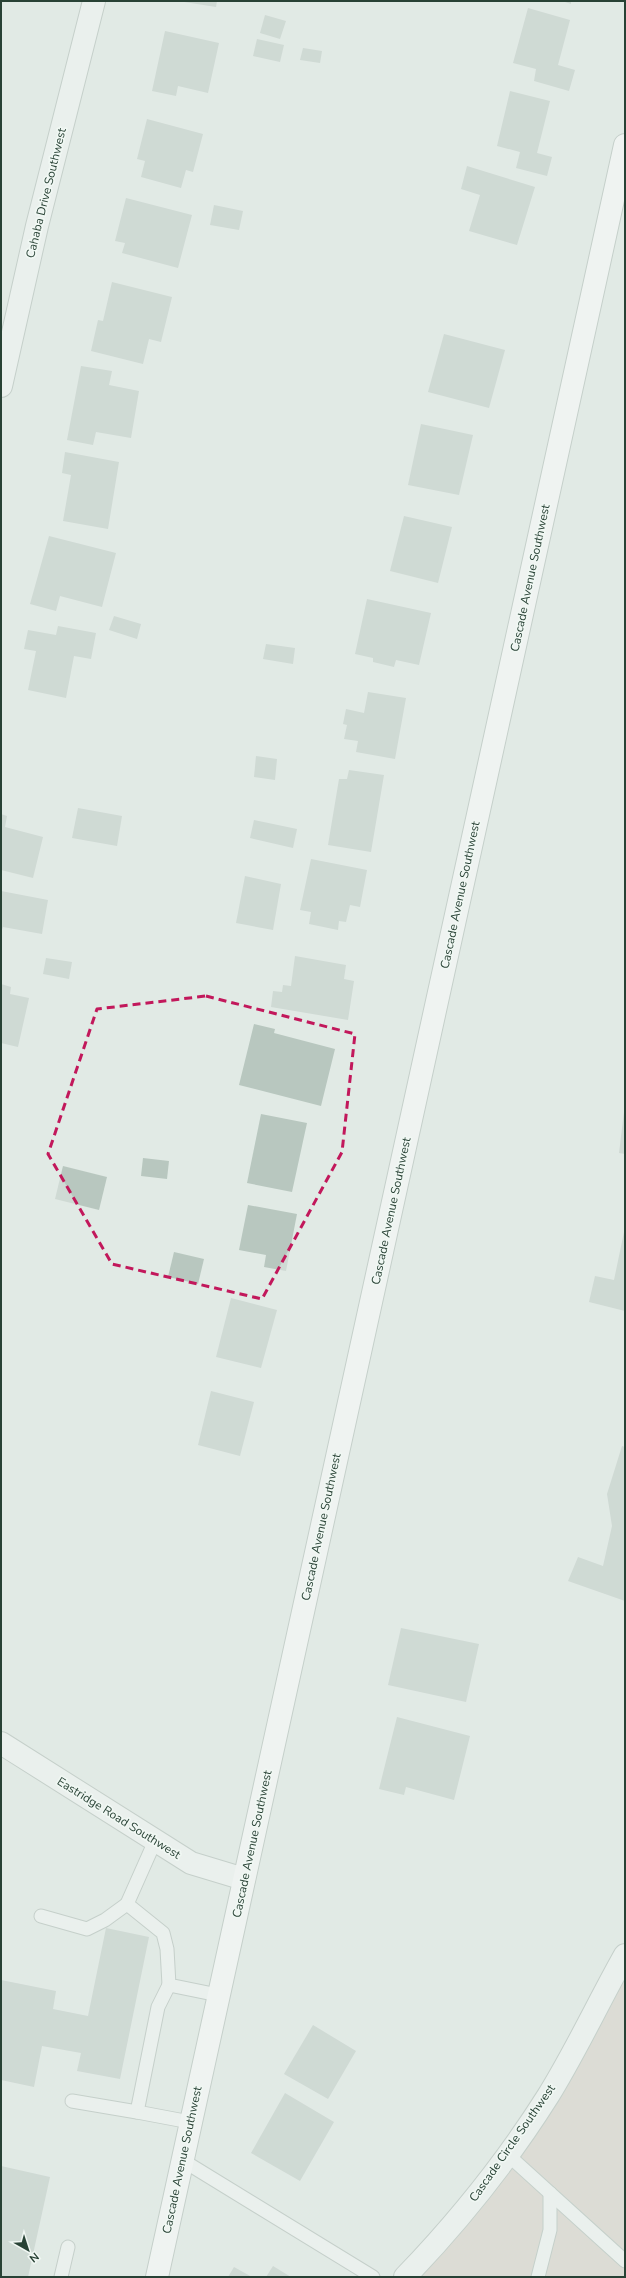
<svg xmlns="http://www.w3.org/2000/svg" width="626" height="2278" font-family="'Nunito Sans',sans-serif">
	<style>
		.green { fill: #d4cdc2 }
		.building { fill: #b8c7bf }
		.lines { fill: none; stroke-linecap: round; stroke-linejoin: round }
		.lane-casing { stroke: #a2b1a9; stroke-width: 15 }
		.street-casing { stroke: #a2b1a9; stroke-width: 24 }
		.secondary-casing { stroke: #a2b1a9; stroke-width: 24 }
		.lane { stroke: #f4f8f6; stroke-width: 13 }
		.street { stroke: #f4f8f6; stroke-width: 22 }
		.secondary { stroke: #fff; stroke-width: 22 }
		.marked { fill: none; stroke: #c2185b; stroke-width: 3; stroke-dasharray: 8 5; stroke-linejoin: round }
		.labels { text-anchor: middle; stroke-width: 3.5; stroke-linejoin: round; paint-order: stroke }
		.street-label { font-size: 12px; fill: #284235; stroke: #f0f7f3 }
	</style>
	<rect width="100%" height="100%" fill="#e1eae5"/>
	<path class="green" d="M625 1950V2277H410L487 2189Z"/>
	<g class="building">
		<path d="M178 1H217L216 7Z"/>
		<path d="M562 1H571V4Z"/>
		<path d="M528 8 570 20 558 65 575 70 569 91 534 81 536 69 513 63Z"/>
		<path d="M265 15 286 21 280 39 260 33Z"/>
		<path d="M165 31 219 43 208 93 178 86 176 96 152 91Z"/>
		<path d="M257 39 284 45 280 62 253 56Z"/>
		<path d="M303 48 322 51 320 63 300 60Z"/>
		<path d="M510 91 550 101 537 153 552 157 547 176 516 168 520 152 497 146Z"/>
		<path d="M147 119 203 134 193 172 186 170 181 188 141 177 145 161 137 159Z"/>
		<path d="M467 166 535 187 517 245 469 231 480 195 461 189Z"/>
		<path d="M126 198 192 215 178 268 122 253 125 243 115 241Z"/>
		<path d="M214 205 243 211 239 230 210 225Z"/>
		<path d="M112 282 172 297 161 342 149 339 143 364 91 351 98 320 103 321Z"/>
		<path d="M444 334 505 350 489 408 428 392Z"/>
		<path d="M81 366 112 371 109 385 139 391 131 438 96 432 93 445 67 440Z"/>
		<path d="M421 424 473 435 459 495 408 485Z"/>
		<path d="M65 452 119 462 108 529 63 521 71 475 62 473Z"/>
		<path d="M404 516 452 527 438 583 390 571Z"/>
		<path d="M49 536 116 553 102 607 60 596 56 611 30 604Z"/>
		<path d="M367 599 431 613 419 665 396 660 394 667 373 662V658L355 654Z"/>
		<path d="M114 616 141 624 137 639 109 630Z"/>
		<path d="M58 626 96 633 91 659 74 656 66 698 28 690 36 651 24 649 28 630 56 635Z"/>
		<path d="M266 644 295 648 293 664 263 659Z"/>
		<path d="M368 692 406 698 395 759 356 752 358 741 344 739 347 725 343 724 346 709 364 713Z"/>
		<path d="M256 756 277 759 275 780 254 777Z"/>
		<path d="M349 770 384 775 371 852 328 845 339 779H347Z"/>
		<path d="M78 808 122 816 117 846 72 838Z"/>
		<path d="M1 814 7 816 5 827 43 837 33 878 1 870Z"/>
		<path d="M254 820 297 829 293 848 250 838Z"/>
		<path d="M311 859 367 870 360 907 350 905 346 922 339 921 338 930 309 924 311 912 300 910Z"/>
		<path d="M245 876 281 884 273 930 236 923Z"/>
		<path d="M1 891 48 900 42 934 3 927 1 932Z"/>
		<path d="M295 956 346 965 344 979 354 981 348 1020 271 1007 273 991 282 992 283 985 291 986Z"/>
		<path d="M46 958 72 962 69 979 43 974Z"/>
		<path d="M1 984 11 987 10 994 29 998 18 1047 1 1043Z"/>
		<path d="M254 1024 275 1029 274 1033 335 1049 321 1106 239 1085Z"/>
		<path d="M624 1112 625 1113V1154L619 1153Z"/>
		<path d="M261 1114 307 1123 292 1192 247 1183Z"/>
		<path d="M143 1158 169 1161 167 1179 141 1176Z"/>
		<path d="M63 1166 107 1177 99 1210 55 1199Z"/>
		<path d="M248 1205 297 1214 286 1271 264 1267 266 1255 239 1250Z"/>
		<path d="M624 1232 625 1311 589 1302 595 1276 614 1280Z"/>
		<path d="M174 1252 204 1259 198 1284 168 1277Z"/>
		<path d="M231 1298 277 1310 261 1368 216 1357Z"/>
		<path d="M211 1391 254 1402 240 1456 198 1445Z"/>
		<path d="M622 1446 625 1447V1601L568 1581 578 1557 603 1566 612 1526 607 1494Z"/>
		<path d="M401 1628 479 1644 466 1702 388 1685Z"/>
		<path d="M397 1717 470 1736 454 1800 406 1787 404 1795 379 1789Z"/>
		<path d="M106 1928 149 1937 120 2079 77 2071 81 2053 42 2046 34 2087 1 2080V1980L56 1991 53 2009 88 2016Z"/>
		<path d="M313 2025 356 2051 328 2099 284 2074Z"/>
		<path d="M285 2093 334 2122 300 2181 251 2153Z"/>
		<path d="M1 2166 50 2177 28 2277H1Z"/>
		<path d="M273 2266 291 2277H266Z"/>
		<path d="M234 2267 252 2277H228Z"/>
	</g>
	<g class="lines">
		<defs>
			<g id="lane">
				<path d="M155 1841 127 1904 163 1933 167 1949 169 1985 218 1995"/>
				<path d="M41 1916 87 1929 105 1920 127 1904"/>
				<path d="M169 1985 158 2007 137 2112 190 2122"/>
				<path d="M72 2101 137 2112"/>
				<path d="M507 2154 625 2261"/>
				<path d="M182 2160 373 2277"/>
				<path d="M61 2277 68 2247"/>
				<path d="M538 2277 550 2230V2193"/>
			</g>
			<g id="street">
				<path d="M1 386 37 226 94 1"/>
				<path d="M1 1743 191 1863 244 1879"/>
				<path d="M405 2277C458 2222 507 2161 548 2096 576 2051 599 2001 625 1955"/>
			</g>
			<path id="secondary" d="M157 2277 625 145"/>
		</defs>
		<use href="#lane" class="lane-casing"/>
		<use href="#street" class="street-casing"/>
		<use href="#secondary" class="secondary-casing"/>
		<use href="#lane" class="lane"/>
		<use href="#street" class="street"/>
		<use href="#secondary" class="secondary"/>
	</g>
	<path d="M0 0H626V2278H0ZM206 996 355 1034 342 1152 262 1299 112 1264 48 1154 97 1009Z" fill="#e1eae5" fill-opacity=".55" fill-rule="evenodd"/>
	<path class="marked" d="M206 996 355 1034 342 1152 262 1299 112 1264 48 1154 97 1009Z"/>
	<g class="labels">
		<g class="street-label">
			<text transform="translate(46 193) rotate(-76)" y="4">Cahaba Drive Southwest</text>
			<text transform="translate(530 578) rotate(-78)" y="4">Cascade Avenue Southwest</text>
			<text transform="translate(460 895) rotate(-78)" y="4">Cascade Avenue Southwest</text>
			<text transform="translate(391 1211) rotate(-78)" y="4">Cascade Avenue Southwest</text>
			<text transform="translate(321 1527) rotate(-78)" y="4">Cascade Avenue Southwest</text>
			<text transform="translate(119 1818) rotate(32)" y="4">Eastridge Road Southwest</text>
			<text transform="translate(252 1844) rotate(-78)" y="4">Cascade Avenue Southwest</text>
			<text transform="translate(512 2143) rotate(-55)" y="4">Cascade Circle Southwest</text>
			<text transform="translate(182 2160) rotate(-78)" y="4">Cascade Avenue Southwest</text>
		</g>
	</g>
	<rect width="626" height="2278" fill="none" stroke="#284235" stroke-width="4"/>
	<g transform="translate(28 2250) rotate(141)" stroke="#f0f7f3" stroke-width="3" paint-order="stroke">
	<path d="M0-3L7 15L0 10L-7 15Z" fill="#284235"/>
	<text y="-6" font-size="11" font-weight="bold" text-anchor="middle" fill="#284235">N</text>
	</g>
</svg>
